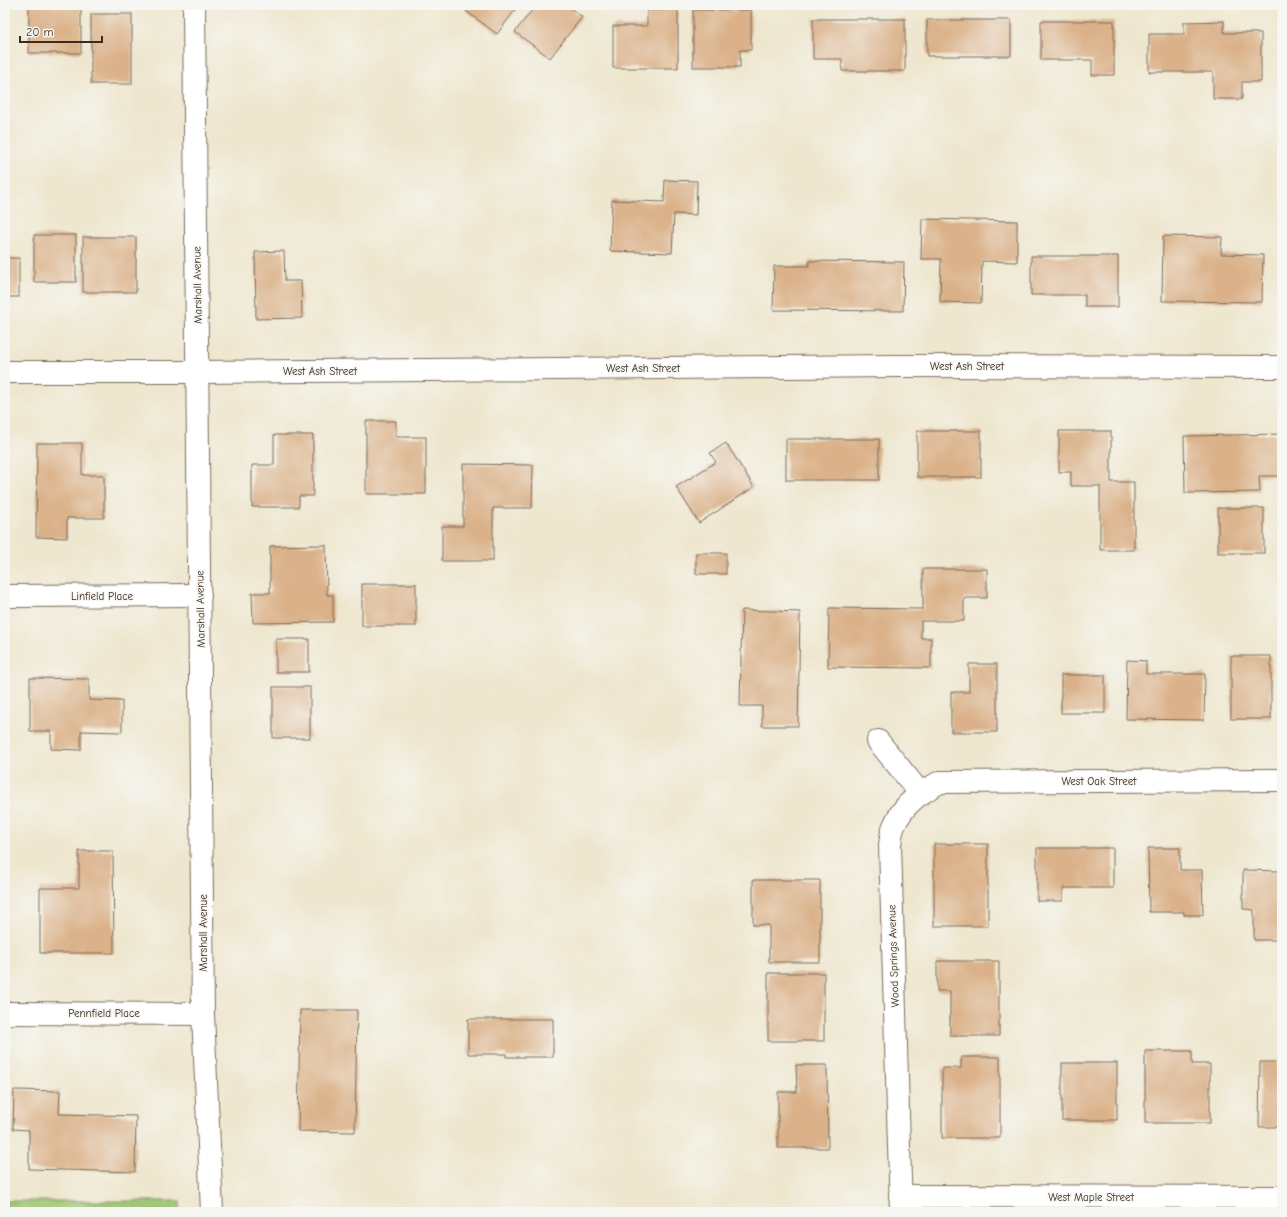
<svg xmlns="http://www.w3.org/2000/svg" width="1287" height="1217" font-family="'Comic Neue',sans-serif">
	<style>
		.green { fill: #9ac26e; stroke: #6a7646 }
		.building { fill: #dab188 }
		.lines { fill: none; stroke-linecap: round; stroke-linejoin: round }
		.street-casing { stroke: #7a6c5c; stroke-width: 24 }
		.street { stroke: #fff; stroke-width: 22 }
		.labels { text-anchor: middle; stroke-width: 3; stroke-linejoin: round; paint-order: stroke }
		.street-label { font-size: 11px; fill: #3b2a1e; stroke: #f6f6f2 }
	</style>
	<rect width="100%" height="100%" fill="#f6f6f2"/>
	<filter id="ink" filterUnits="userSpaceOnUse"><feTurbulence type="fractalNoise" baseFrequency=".025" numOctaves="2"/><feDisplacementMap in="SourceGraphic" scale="8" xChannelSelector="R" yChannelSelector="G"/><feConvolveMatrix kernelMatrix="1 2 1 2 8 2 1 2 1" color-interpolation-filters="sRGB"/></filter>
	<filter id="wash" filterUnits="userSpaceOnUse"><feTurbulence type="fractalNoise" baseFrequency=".012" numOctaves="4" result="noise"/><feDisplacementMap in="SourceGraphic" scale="16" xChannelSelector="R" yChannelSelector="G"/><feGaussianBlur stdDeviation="0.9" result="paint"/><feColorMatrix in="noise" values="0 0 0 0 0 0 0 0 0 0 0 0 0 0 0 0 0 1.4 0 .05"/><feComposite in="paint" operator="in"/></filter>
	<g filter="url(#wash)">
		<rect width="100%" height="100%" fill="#eee6ce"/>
		<rect class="green" x="5" y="1201" width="175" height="11"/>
		<g id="blocks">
			<g class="building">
				<rect x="29" y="5" width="52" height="48"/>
				<path d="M470 5H519L497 34 466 11Z"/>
				<path d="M536 5H566L582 17 550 58 515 32Z"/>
				<path d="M647 10H678V68H613V26H647Z"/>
				<path d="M693 10H751V50H740V67H693Z"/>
				<rect x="91" y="14" width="41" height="70"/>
				<path d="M813 19H905V71H842V59H813Z"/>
				<rect x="927" y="20" width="84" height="36"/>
				<path d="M1041 21H1114V75H1092V60H1041Z"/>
				<path d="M1224 21V33H1261V82H1242V99H1213V72H1149V34H1184V22Z"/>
				<path d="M665 180 697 181 696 215 674 214 672 253 610 251 612 200 664 202Z"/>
				<path d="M922 219 1017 221V262L982 261 981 303 940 302 941 259H921Z"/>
				<rect x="34" y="235" width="42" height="47"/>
				<path d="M1163 236 1222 237 1221 254 1263 255 1262 302 1162 301Z"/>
				<rect x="83" y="237" width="53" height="55"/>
				<path d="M284 251 285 281H301L302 318 256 319 255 252Z"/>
				<path d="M1031 256H1118V307H1085V295H1031Z"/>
				<rect x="5" y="258" width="14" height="39"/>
				<path d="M809 261 904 262 903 311 773 310 774 266H809Z"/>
				<path d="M366 421H396V437H426V494H366Z"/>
				<rect x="917" y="431" width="64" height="46"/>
				<path d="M1059 431H1111V482H1134V550H1100V486H1071V472H1059Z"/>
				<path d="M1282 434V476H1259L1260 492 1185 493 1184 436Z"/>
				<path d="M274 435H313V496H299V507H252V465H274Z"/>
				<rect x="786" y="439" width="93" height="41"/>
				<path d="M37 443H82V475H104V518H67V538L36 537Z"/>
				<path d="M726 443 754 487 699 523 676 487 716 462 710 453Z"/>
				<path d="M463 464 533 465 532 508H493V561H442V526H463Z"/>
				<rect x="1218" y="508" width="46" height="45"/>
				<path d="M326 545 327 595H333V622L253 623 252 593H270V546Z"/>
				<rect x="696" y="553" width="30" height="21"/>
				<path d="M923 569H987V598H964V621H921V638H931V668L828 667 829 608 923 609Z"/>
				<rect x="362" y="584" width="54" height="42"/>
				<path d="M742 610 800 612 798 726H762V706H740Z"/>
				<rect x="276" y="639" width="33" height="33"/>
				<rect x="1231" y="656" width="40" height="63"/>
				<path d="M1127 660 1146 661V674H1205L1204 720 1126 719Z"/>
				<path d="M969 664H997V732H951V692H969Z"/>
				<rect x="1061" y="675" width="44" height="38"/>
				<path d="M30 678 89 679V700L122 701V732L81 731V750L51 749V731H30Z"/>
				<rect x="273" y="687" width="37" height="51"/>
				<rect x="934" y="844" width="54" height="82"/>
				<path d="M1037 848H1113V888H1063V901H1037Z"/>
				<path d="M1148 848H1180V870H1202L1203 915H1184V912H1149Z"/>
				<path d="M79 851H113L114 953H40V888H79Z"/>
				<path d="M1281 852H1282V940H1254V910L1243 909V870L1281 871Z"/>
				<path d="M753 880H820V962H769V925H753Z"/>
				<path d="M937 961H999V1036H950V991H937Z"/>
				<rect x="768" y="973" width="56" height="68"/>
				<path d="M300 1010H357L355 1132 298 1131Z"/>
				<path d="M468 1019H553V1057H506V1054H468Z"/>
				<path d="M1145 1051H1192V1064H1210V1123H1145Z"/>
				<path d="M961 1057H1000V1138H942V1068H961Z"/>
				<path d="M1260 1062H1282V1127H1259Z"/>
				<rect x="1062" y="1063" width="55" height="57"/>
				<path d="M796 1065H827L828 1148H778V1092H797Z"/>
				<path d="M14 1090 60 1091 59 1114 136 1116 135 1172 29 1169V1130L13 1129Z"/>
			</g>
		</g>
	</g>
	<g filter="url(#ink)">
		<use href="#blocks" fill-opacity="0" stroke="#7a6c5c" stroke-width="1"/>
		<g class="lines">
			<defs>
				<g id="street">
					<path d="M194 5 203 1014 212 1212"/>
					<path d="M5 372H197L897 366 1282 367"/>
					<path d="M5 596 200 595"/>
					<path d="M878 741 920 793"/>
					<path d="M5 1013 203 1014"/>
					<path d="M900 1196 1282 1197"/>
					<path d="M901 1212 890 845C891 839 891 832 894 826 903 804 920 793 940 782L1282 780"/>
				</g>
			</defs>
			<use href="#street" class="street-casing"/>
			<use href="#street" class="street"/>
		</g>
	</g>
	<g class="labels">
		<g class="street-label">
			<text transform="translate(197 285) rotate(-91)" y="4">Marshall Avenue</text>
			<text x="967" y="370">West Ash Street</text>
			<text x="643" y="372">West Ash Street</text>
			<text x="320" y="375">West Ash Street</text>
			<text x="102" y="600">Linfield Place</text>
			<text transform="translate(200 609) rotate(-91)" y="4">Marshall Avenue</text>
			<text x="1099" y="785">West Oak Street</text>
			<text transform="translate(203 933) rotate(-90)" y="4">Marshall Avenue</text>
			<text transform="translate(893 956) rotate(-92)" y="4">Wood Springs Avenue</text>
			<text x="104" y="1017">Pennfield Place</text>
			<text x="1091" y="1201">West Maple Street</text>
		</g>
	</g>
	<rect width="1287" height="1217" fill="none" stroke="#f6f6f2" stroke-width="20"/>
	<path d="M20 36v6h82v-6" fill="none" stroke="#3b2a1e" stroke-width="2"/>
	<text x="26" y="36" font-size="12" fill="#3b2a1e" stroke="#f6f6f2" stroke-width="3" paint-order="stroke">20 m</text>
</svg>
